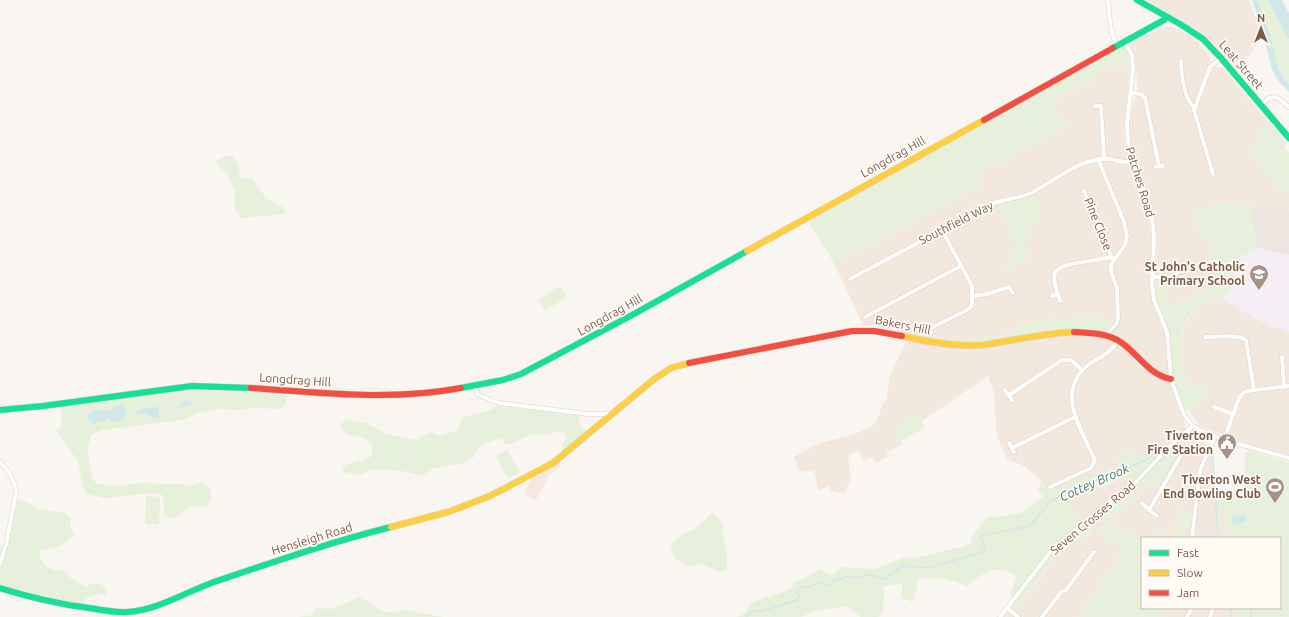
<svg xmlns="http://www.w3.org/2000/svg" width="1289" height="617" font-family="Ubuntu,sans-serif">
	<style>
		.residential { fill: #f2e8de }
		.commercial { fill: #f6e8e1 }
		.industrial { fill: #ede5e0 }
		.education { fill: #f6eef6 }
		.green { fill: #e7f0db }
		.water { fill: #d0e8ea }
		.lines { fill: none; stroke-linecap: round; stroke-linejoin: round }
		.stream { stroke: #d0e8ea; stroke-width: 1.5 }
		.street-casing { stroke: #d7d1cb; stroke-width: 5 }
		.fast-casing { stroke: #d9d2cb; stroke-width: 7 }
		.slow-casing { stroke: #d9d2cb; stroke-width: 7 }
		.jam-casing { stroke: #d9d2cb; stroke-width: 7 }
		.street { stroke: #fefefd; stroke-width: 4 }
		.fast { stroke: #16e098; stroke-width: 6 }
		.slow { stroke: #ffcf43; stroke-width: 6 }
		.jam { stroke: #f24e42; stroke-width: 6 }
		.labels { text-anchor: middle; stroke-width: 3.5; stroke-linejoin: round; paint-order: stroke }
		.street-label { font-size: 12px; fill: #7a5c4d; stroke: #fffaf3 }
		.poi-label { font-size: 12px; font-weight: bold; fill: #7a5c4d; stroke: #fffaf3; text-anchor: end }
		.water-label { font-size: 13px; font-style: italic; fill: #437c86; stroke: #fffaf3 }
	</style>
	<rect width="100%" height="100%" fill="#f9f5f0"/>
	<g class="residential">
		<path d="M1146 0H1249L1262 36 1241 67 1235 68 1212 42 1202 34Z"/>
		<path d="M1165 27H1171L1190 35 1210 56V62L1217 67H1222L1287 143 1284 148 1289 153V212L1284 205 1251 208 1234 203 1213 204 1202 238 1213 246 1209 253 1210 262 1218 274 1210 280 1203 291 1187 301 1170 306 1164 292 1162 266 1157 257 1156 231 1152 211 1138 173 1130 143 1129 131 1130 115 1137 90V78L1134 55 1129 42Z"/>
		<path d="M1130 65 1127 100 1125 114 1124 129 1125 141 1127 156 1147 210 1151 238V258L1149 267 1150 285 1153 302 1166 333V346L1181 345 1184 324 1198 307 1217 295 1274 328H1280L1289 332V455L1249 445 1199 426 1186 406 1180 386 1182 411 1188 438 1207 444 1212 451 1216 488 1228 531 1223 533V538H1186L1191 516 1180 510 1171 538H1168L1158 530 1154 537 1140 536 1105 524 1121 549 1117 563 1077 617H1003L1013 604 1018 608 1060 552 1079 538 1088 536 1092 528 1088 521 1077 518 1072 510 1071 502 1081 495 1088 485 1103 482 1107 486 1123 475 1127 474 1134 485 1094 519 1105 524 1125 507 1147 484 1164 444 1138 458 1121 457 1118 465 1111 470 1099 472 1058 489H1052L1049 490 1041 480 1024 466 1007 459 997 437 994 393 988 376 922 421 925 427 901 441 903 444 886 452 888 457 875 463 872 457 863 461 859 450 848 456 851 480 845 492 839 493 831 491 828 485 819 491 814 470 808 472 807 470 800 472 794 457 817 444 818 445 820 443 855 434 872 426 875 423 878 418 883 402H886L890 375 910 334 872 325H863L834 263 981 185 975 174 993 164 995 166 1067 125 1051 104 1069 94V92L1096 78 1094 73 1107 66Z"/>
		<path d="M1166 608H1236L1235 617H1163Z"/>
	</g>
	<path class="commercial" d="M559 462 561 466 549 475 536 500 525 495 531 478Z"/>
	<path class="industrial" d="M1284 205 1289 212V255L1257 248 1251 208Z"/>
	<path class="education" d="M1257 248 1289 255V332L1280 328H1273L1222 299 1232 288 1236 258Z"/>
	<g class="green">
		<path d="M1257 0H1268L1289 40V84C1276 70 1276 60 1271 42 1268 28 1262 14 1257 0Z"/>
		<path d="M1124 45 1128 50 1130 65 1106 66 1094 73 1096 78 1069 92V94L1051 104 1067 126 995 166 993 164 976 174 981 185 834 263 808 221 1033 93Z"/>
		<path d="M1269 121 1287 143 1284 147 1289 153V192L1283 194 1251 153 1266 122Z"/>
		<path d="M230 155C239 159 238 169 241 178L252 179 266 198 283 207 285 214 241 218 235 209V193L229 176 218 166 216 161 222 158Z"/>
		<path d="M1036 194C1039 202 1045 213 1037 220 1034 222 1031 224 1029 227L1028 234 1023 238 1027 250 1028 262 1013 267 1006 273 1005 270 1009 263V255L1017 243 1012 238 1007 221 997 205 1018 201Z"/>
		<path d="M1223 203H1234L1251 208 1257 248 1237 258 1232 288 1222 299 1217 295C1206 302 1190 312 1184 323 1180 331 1181 361 1183 370 1185 376 1188 381 1191 387L1197 388 1205 385 1209 389 1210 395 1208 402 1202 399 1197 400 1194 408 1187 411C1170 391 1174 365 1170 340 1167 322 1156 306 1154 288 1153 278 1156 267 1157 257L1162 266 1164 292 1170 306 1187 301 1203 291 1210 280 1218 274C1211 263 1206 258 1213 246L1202 238 1189 214 1204 207Z"/>
		<path d="M560 286 567 297 545 311 538 300Z"/>
		<path d="M1084 315H1090L1112 322 1110 327 1104 330 1090 329 1049 330 976 343 977 337 981 335H998L1009 333 1024 324 1043 319 1053 318 1063 320 1075 318Z"/>
		<path d="M191 390 267 393 287 396 286 405 280 409 255 408 239 410 219 409 200 412 183 420 103 430 91 435 88 448 90 469 93 480 98 484 118 486 142 483 177 484 190 486 201 483 210 488 212 497 208 505C201 508 193 506 186 509 183 511 183 512 181 514 176 519 169 519 164 514L163 495 152 493 104 498 87 494 83 487 78 461 55 430 61 428V406Z"/>
		<path d="M496 406 578 414 581 426 587 431 563 450 562 445 566 438 565 433 556 432 543 435H530L513 443 506 444 500 438 484 444 477 450 473 458 463 463 434 468 422 476 403 471 389 470 373 469 359 475 344 472 342 468C350 461 361 462 372 456L373 447C372 445 369 441 367 440 355 433 346 441 340 424L348 420 367 423 386 434 417 440 422 436 431 432 439 436 456 431C460 426 459 421 463 417L491 410Z"/>
		<path d="M917 414 925 427 901 441 893 428Z"/>
		<path d="M1164 444 1178 452 1158 488 1147 484 1125 507 1105 524 1094 519 1134 485 1127 474 1123 475 1107 486 1103 482 1088 485 1081 495 1071 502 1072 510 1077 518 1088 521 1092 528 1087 536C1059 543 1035 586 1018 608L1013 604 1010 595 1017 576C995 563 985 571 967 586L946 579 919 578 913 602 902 598V584L884 586 883 612 879 617H861L847 606 812 612 801 617H738L745 613 752 602 792 589 794 582 800 580 820 569 831 576 836 571 842 567 875 569 903 558 920 557 962 547 972 543 971 537 987 518 1021 513 1044 496 1038 491 1041 480 1049 490 1052 489H1058L1064 483 1099 472 1111 470 1118 465 1121 457 1128 450 1138 458Z"/>
		<path d="M507 450 520 472 508 479 496 456Z"/>
		<path d="M1249 451 1289 462V617H1235L1236 608H1280V538H1223V533L1228 531 1217 492 1244 489 1245 452Z"/>
		<path d="M146 496 160 497 159 524H145Z"/>
		<path d="M19 499 40 509 64 513 71 518 70 526 74 535C60 550 57 545 40 550V557L46 566 51 569 65 572 69 577 86 587 91 584H100L106 590V595C97 594 85 594 82 605L44 597 0 584V547L8 548 16 501Z"/>
		<path d="M1180 510 1191 516 1186 538H1171Z"/>
		<path d="M712 513 717 517 724 527 722 533 727 553V569L721 572 700 564 689 566 676 559 672 552 671 544 677 538 699 526Z"/>
		<path d="M1105 524 1140 536 1154 537 1158 530 1168 538H1142V608H1166L1163 617H1077L1117 563 1121 549 1097 532Z"/>
		<path d="M360 597 386 613 405 610 443 617H299L311 615 316 608 331 609Z"/>
	</g>
	<g class="water">
		<path d="M1252 0 1258 1C1262 13 1267 26 1271 39 1276 58 1275 69 1289 84V92L1277 79 1271 67 1264 35Z"/>
		<path d="M1268 0H1282L1289 13V40Z"/>
		<path d="M189 400 191 401 192 404 179 408V406L183 402Z"/>
		<path d="M122 405 125 408V418L118 421H111L107 417 106 421H98L94 424 86 416 87 414 96 410 111 411 114 407Z"/>
		<path d="M155 407 159 408V418H154L146 414H135V412L143 408Z"/>
		<path d="M1245 514 1247 521 1233 525 1231 518Z"/>
	</g>
	<g class="lines">
		<g class="stream">
			<path d="M1213 456 1218 538"/>
			<path d="M1226 534 1231 538"/>
			<path d="M747 617 748 614 753 611 759 612 797 600 800 596 797 592 803 586 807 588 818 582 828 586 836 580 849 576 856 578 869 575 885 579 902 566 928 568 986 551 980 536 1030 526 1050 502 1066 492 1074 491 1085 484 1110 476 1117 470 1125 469 1148 459 1162 446"/>
			<path d="M1231 617V608"/>
			<path d="M1251 617V608"/>
		</g>
		<defs>
			<g id="street">
				<path d="M1108 0C1110 16 1109 31 1117 45"/>
				<path d="M1124 41 1132 55 1133 70 1127 124 1129 151 1150 208 1153 226 1154 235 1152 285 1154 300 1167 332 1171 379 1182 410 1187 419 1193 426 1200 430 1224 440 1289 458"/>
				<path d="M1181 61C1181 74 1184 100 1195 108"/>
				<path d="M1131 93 1141 94 1145 98 1159 166"/>
				<path d="M1261 105 1269 98 1276 97 1289 107"/>
				<path d="M1095 106H1101L1104 159"/>
				<path d="M1098 159 1124 222 1127 236 1125 245 1114 260 1111 266V272L1117 288 1118 317 1117 323 1109 332 1107 336"/>
				<path d="M1155 167 1163 166"/>
				<path d="M1213 174 1194 110 1210 67 1221 58"/>
				<path d="M1084 191 1112 258"/>
				<path d="M1153 276C1167 280 1171 277 1183 269"/>
				<path d="M850 279 989 205C1003 199 1018 199 1031 193 1051 183 1069 167 1091 161 1096 160 1103 158 1109 159 1117 160 1125 164 1133 161"/>
				<path d="M973 296 987 294 1009 287 1013 293"/>
				<path d="M1052 296 1058 294"/>
				<path d="M1060 301C1058 293 1052 281 1055 273 1058 262 1100 261 1111 257"/>
				<path d="M865 317 961 266"/>
				<path d="M927 326 931 333"/>
				<path d="M929 329 967 310 971 307 972 304V286L942 230"/>
				<path d="M1205 337C1215 337 1239 334 1246 340L1254 390"/>
				<path d="M1282 357 1284 387"/>
				<path d="M474 386 478 395 499 403 587 414H609L611 416"/>
				<path d="M1005 390 1012 400"/>
				<path d="M1009 395 1062 360H1071L1082 370"/>
				<path d="M1214 407 1233 414"/>
				<path d="M1224 440 1239 398 1243 393 1247 391 1289 386"/>
				<path d="M1009 443 1014 452"/>
				<path d="M1012 448 1075 417"/>
				<path d="M0 462C9 471 16 481 16 494L6 545 0 564"/>
				<path d="M1050 487 1091 468 1095 460C1082 431 1055 392 1087 366 1097 358 1112 353 1118 341"/>
				<path d="M1142 503 1149 510"/>
				<path d="M1157 516 1149 510 1183 452 1189 450 1208 451"/>
				<path d="M1192 538 1200 470 1215 436"/>
				<path d="M1007 608 1018 617"/>
				<path d="M1000 617 1052 550 1088 519 1136 482 1171 445 1193 426"/>
				<path d="M1042 617 1061 592 1066 590 1094 552"/>
				<path d="M1187 617 1192 608"/>
				<path d="M1210 617 1213 608"/>
			</g>
			<g id="fast">
				<path d="M1137 0 1180 24 1203 39 1221 58 1289 138"/>
				<path d="M1113 48 1164 20 1166 17"/>
				<path d="M461 388 503 380 521 374 634 314 747 251"/>
				<path d="M0 410 43 406 192 386 251 388"/>
				<path d="M0 588C29 597 58 604 89 608 102 610 115 613 128 612 158 610 186 592 214 582 273 562 331 542 391 527"/>
			</g>
			<g id="slow">
				<path d="M747 251 984 120"/>
				<path d="M902 336C928 342 956 347 982 345 1013 341 1043 333 1074 332"/>
				<path d="M391 527 448 512 490 496 553 463 653 380 671 368 689 363"/>
			</g>
			<g id="jam">
				<path d="M984 120 1113 48"/>
				<path d="M1074 332C1091 333 1108 333 1122 343 1139 355 1149 375 1171 379"/>
				<path d="M689 363 852 331H874L902 336"/>
				<path d="M251 388C322 393 391 401 461 388"/>
			</g>
		</defs>
		<use href="#street" class="street-casing"/>
		<use href="#fast" class="fast-casing"/>
		<use href="#slow" class="slow-casing"/>
		<use href="#jam" class="jam-casing"/>
		<use href="#street" class="street"/>
		<use href="#fast" class="fast"/>
		<use href="#slow" class="slow"/>
		<use href="#jam" class="jam"/>
	</g>
	<defs>
		<symbol id="school-pin" viewBox="-11 -11 22 30"><path d="M0 17L-7.5 6A9.5 9.5 0 1 1 7.5 6Z" fill="#a69286" stroke="#fffaf3"/><path d="M0-5L7-2L0 1L-7-2ZM-4 1L0 2.5L4 1V4Q0 6-4 4Z" fill="#fff"/></symbol>
		<symbol id="civic-pin" viewBox="-11 -11 22 30"><path d="M0 17L-7.5 6A9.5 9.5 0 1 1 7.5 6Z" fill="#a69286" stroke="#fffaf3"/><path d="M-.6-6.5H3V-4.5H.6V-3L4-1V1h2V6H-6V1h2V-1L-.6-3ZM-1.2 2.5V6h2.4V2.5Z" fill="#fff"/></symbol>
		<symbol id="stadium-pin" viewBox="-11 -11 22 30"><path d="M0 17L-7.5 6A9.5 9.5 0 1 1 7.5 6Z" fill="#a69286" stroke="#fffaf3"/><path d="M0-5a6.5 5 0 1 0 0 10a6.5 5 0 1 0 0-10ZM-3.5-1.8h7v3.6h-7Z" fill="#fff"/></symbol>
	</defs>
	<g fill-rule="evenodd">
		<use href="#school-pin" x="1248" y="263" width="22" height="30"/>
		<use href="#civic-pin" x="1216" y="432" width="22" height="30"/>
		<use href="#stadium-pin" x="1264" y="476" width="22" height="30"/>
	</g>
	<g class="labels">
		<g class="street-label">
			<text transform="translate(1241 65) rotate(49)" y="4">Leat Street</text>
			<text transform="translate(893 157) rotate(-29)" y="4">Longdrag Hill</text>
			<text transform="translate(1140 182) rotate(73)" y="4">Patches Road</text>
			<text transform="translate(956 223) rotate(-27)" y="4">Southfield Way</text>
			<text transform="translate(1098 224) rotate(68)" y="4">Pine Close</text>
			<text transform="translate(610 315) rotate(-29)" y="4">Longdrag Hill</text>
			<text transform="translate(903 325) rotate(11)" y="4">Bakers Hill</text>
			<text transform="translate(295 380) rotate(4)" y="4">Longdrag Hill</text>
			<text transform="translate(1093 518) rotate(-40)" y="4">Seven Crosses Road</text>
			<text transform="translate(312 539) rotate(-17)" y="4">Hensleigh Road</text>
		</g>
		<g class="poi-label">
			<text x="1245" y="271">St John's Catholic<tspan x="1245" dy="14">Primary School</tspan></text>
			<text x="1213" y="440">Tiverton<tspan x="1213" dy="14">Fire Station</tspan></text>
			<text x="1261" y="484">Tiverton West<tspan x="1261" dy="14">End Bowling Club</tspan></text>
		</g>
		<g class="water-label">
			<text transform="translate(1094 482) rotate(-24)" y="5">Cottey Brook</text>
		</g>
	</g>
	<rect x="1141" y="537" width="140" height="72" fill="#fffaf3" stroke="#cabbb1"/>
	<rect x="1149" y="550" width="20" height="6" fill="#16e098" stroke="#cabbb1"/>
	<text x="1177" y="557" font-size="12" fill="#7a5c4d">Fast</text>
	<rect x="1149" y="570" width="20" height="6" fill="#ffcf43" stroke="#cabbb1"/>
	<text x="1177" y="577" font-size="12" fill="#7a5c4d">Slow</text>
	<rect x="1149" y="590" width="20" height="6" fill="#f24e42" stroke="#cabbb1"/>
	<text x="1177" y="597" font-size="12" fill="#7a5c4d">Jam</text>
	<g transform="translate(1261 28)" stroke="#fffaf3" stroke-width="3" paint-order="stroke">
	<path d="M0-3L7 15L0 10L-7 15Z" fill="#7a5c4d"/>
	<text y="-6" font-size="11" font-weight="bold" text-anchor="middle" fill="#7a5c4d">N</text>
	</g>
</svg>
